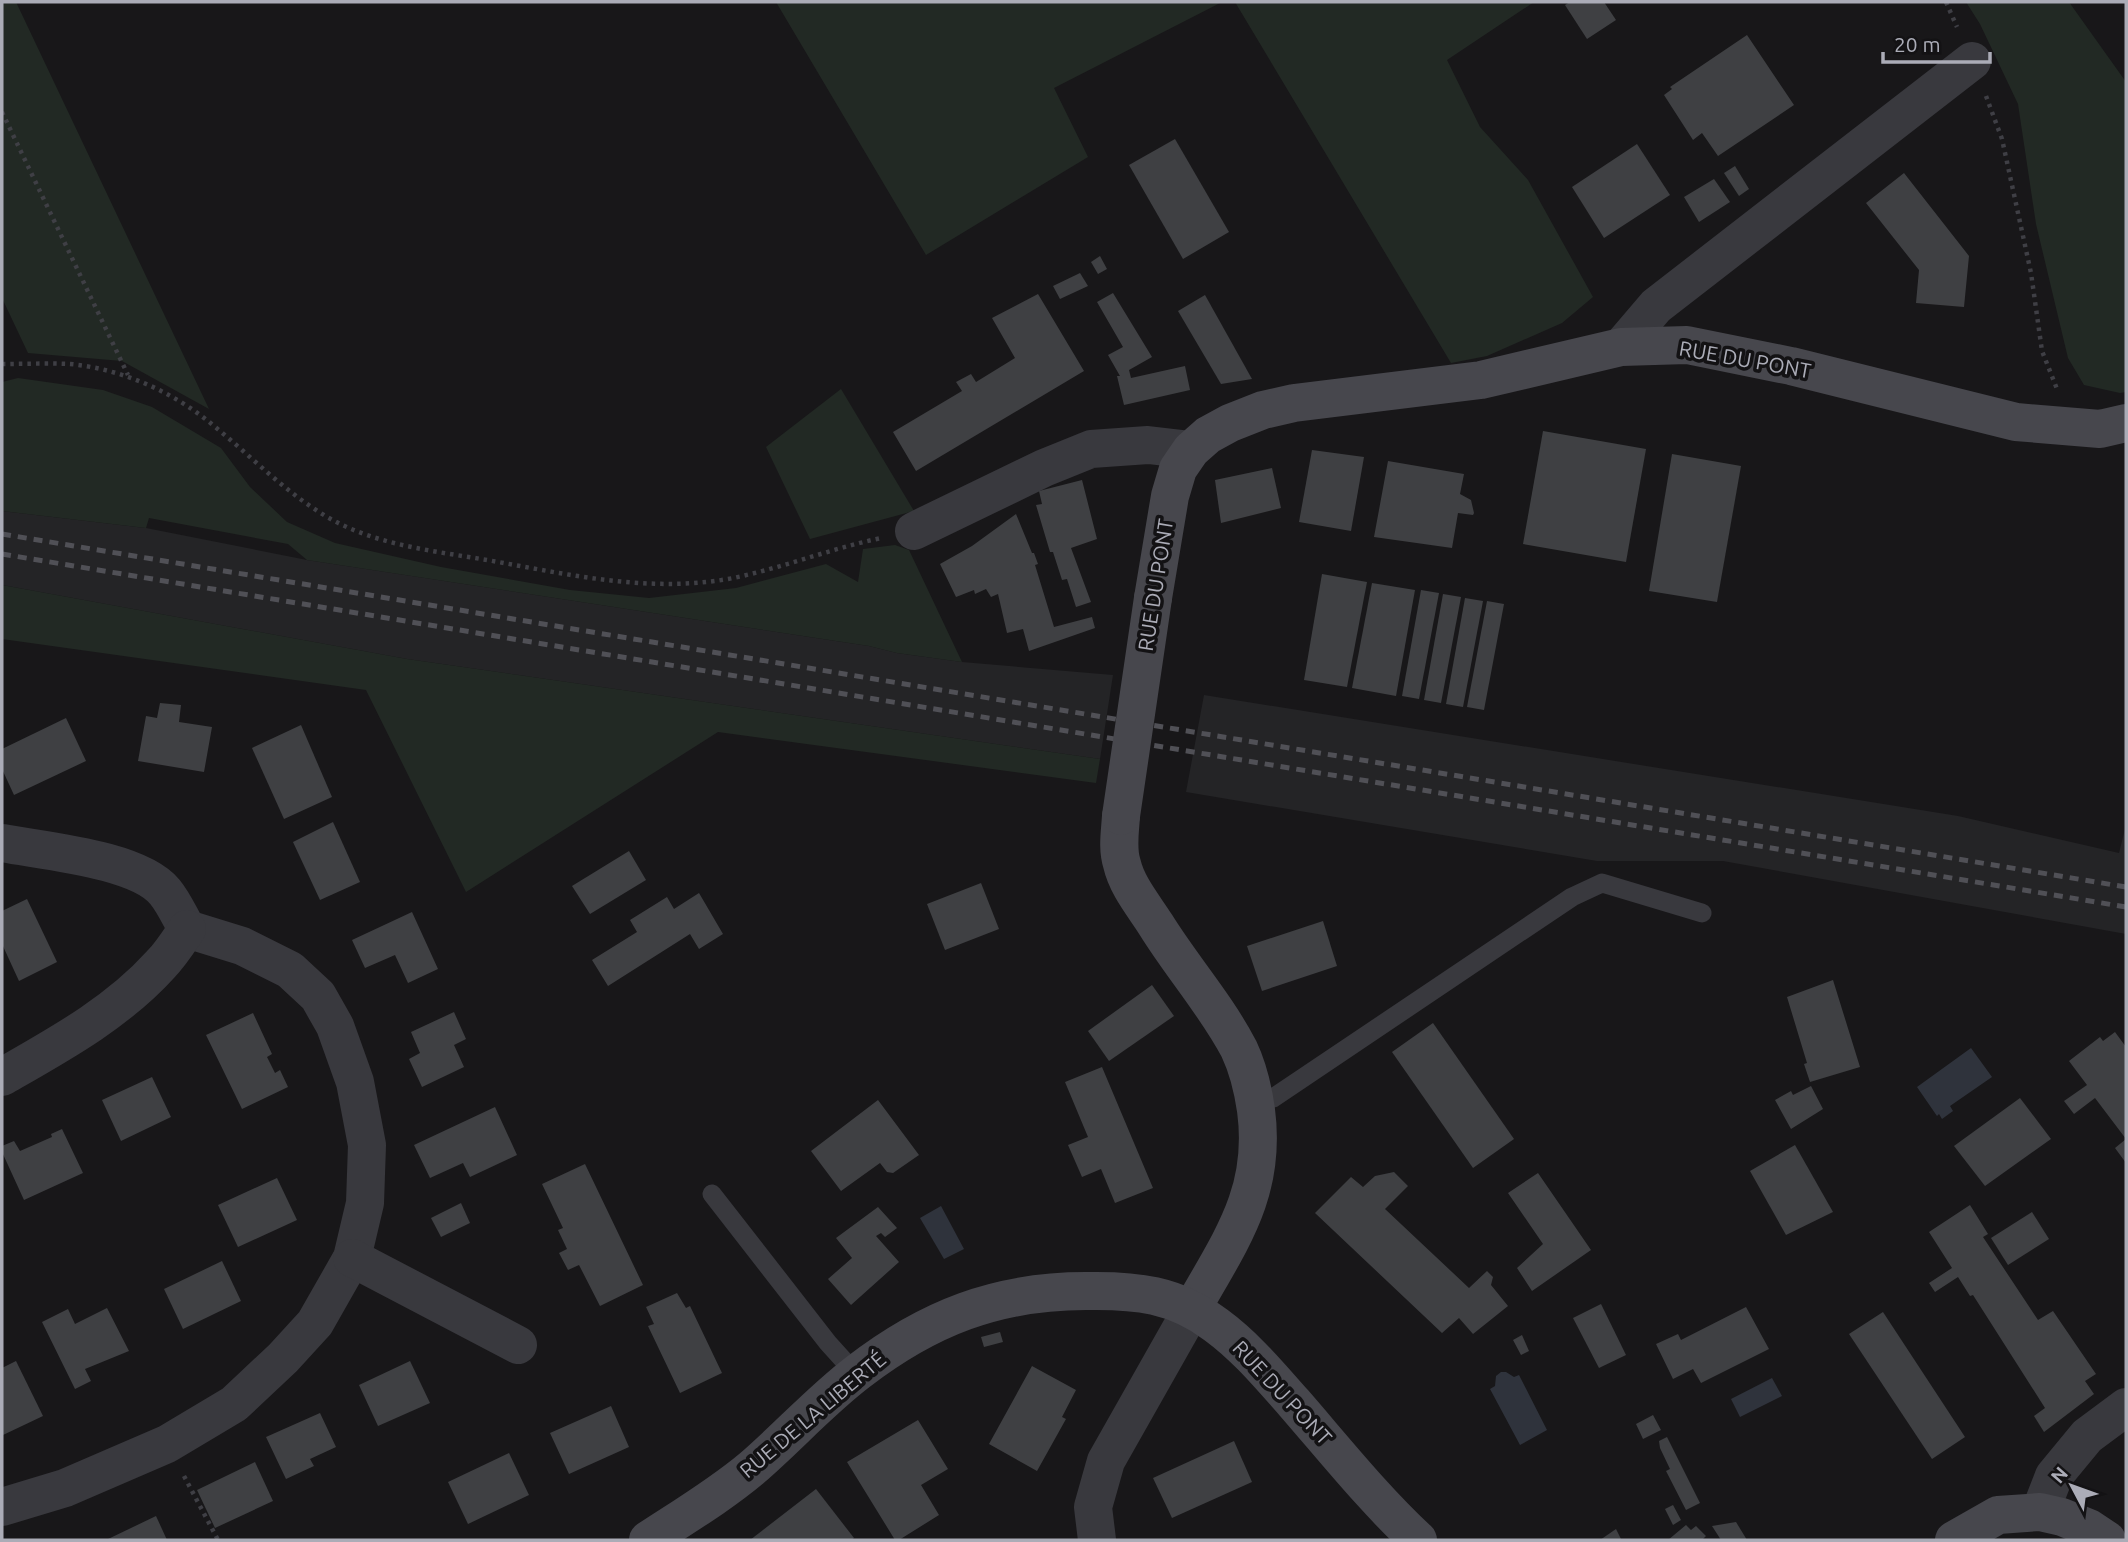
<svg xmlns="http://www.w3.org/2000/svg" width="2128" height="1542" font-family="Ubuntu,sans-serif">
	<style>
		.built { fill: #242426 }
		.green { fill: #222924 }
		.water { fill: #2f333c }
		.building { fill: #3f4043 }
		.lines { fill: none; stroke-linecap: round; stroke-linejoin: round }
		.path { stroke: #3f3f45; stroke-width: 4.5; stroke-dasharray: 3.5 5; stroke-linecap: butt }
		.lane { stroke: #39393e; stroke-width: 19 }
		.street { stroke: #39393e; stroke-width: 38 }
		.secondary { stroke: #47474d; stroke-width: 38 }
		.rail { stroke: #505056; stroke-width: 5; stroke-dasharray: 9 7; stroke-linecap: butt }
		.secondary-bridge { stroke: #47474d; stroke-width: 38 }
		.labels { text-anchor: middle; stroke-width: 7; stroke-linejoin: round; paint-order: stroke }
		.street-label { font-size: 21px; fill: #abacb7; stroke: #131214 }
	</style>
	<rect width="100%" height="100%" fill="#181719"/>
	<g class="built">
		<path d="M2 511 146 528 307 560 869 646 897 653 962 662 1113 675 1100 759 407 659 2 585Z"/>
		<path d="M1204 695 1958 816 2119 853 2126 825V934L1723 861H1597L1186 792Z"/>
	</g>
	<g class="green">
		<path d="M2 2H16L209 409 122 361 28 353 2 298Z"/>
		<path d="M776 2H1222L1054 88 1088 157 926 255Z"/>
		<path d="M1235 2H1534L1447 60 1480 127 1528 180 1593 297 1562 323 1487 356 1451 363Z"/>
		<path d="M1966 2H2069L2126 82V392L2120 393 2084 385 2068 358 2036 224 2018 104 1980 24Z"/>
		<path d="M18 378 103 390 152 407 221 448 250 487 287 522 335 543 441 567 570 590 649 598 736 588 826 564 858 582 863 549 895 545 909 550 962 662 897 653 869 646 307 560 288 544 149 518 146 528 2 511V382Z"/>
		<path d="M841 389 914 511 810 539 766 447Z"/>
		<path d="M2 585 407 659 1100 759 1096 783 718 732 466 892 366 690 2 639Z"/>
	</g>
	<g class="water">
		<path d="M1971 1048 1992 1077 1950 1106 1953 1111 1942 1119 1939 1114 1937 1116 1917 1087Z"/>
		<path d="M941 1206 964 1249 944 1259 920 1218Z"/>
		<path d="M1501 1372H1506L1514 1377 1519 1375 1547 1430 1520 1445 1490 1389 1495 1386 1496 1376Z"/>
		<path d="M1772 1378 1782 1396 1740 1417 1731 1399Z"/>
	</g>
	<g class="building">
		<path d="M1570 2H1604L1616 20 1587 39 1565 5Z"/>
		<path d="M1747 35 1794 105 1718 156 1702 133 1693 140 1664 95 1672 89 1670 87Z"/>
		<path d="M1175 139 1229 232 1183 259 1129 165Z"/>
		<path d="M1637 144 1670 195 1604 238 1572 187Z"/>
		<path d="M1735 166 1749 189 1739 196 1724 173Z"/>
		<path d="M1904 173 1969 256 1964 307 1916 303 1919 270 1866 203Z"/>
		<path d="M1714 179 1730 202 1699 222 1684 197Z"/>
		<path d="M1100 256 1107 269 1098 274 1091 262Z"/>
		<path d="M1080 273 1088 286 1060 299 1053 286Z"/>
		<path d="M1113 293 1152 357 1129 370 1131 378 1185 366 1190 390 1124 405 1117 376H1120L1108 355 1123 347 1097 302Z"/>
		<path d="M1038 294 1084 371 916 471 893 432 962 391 956 382 971 374 976 382 1015 358 992 318Z"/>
		<path d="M1205 295 1252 379 1221 384 1178 311Z"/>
		<path d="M1543 431 1646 449 1626 562 1523 544Z"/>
		<path d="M1312 450 1364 457 1351 531 1299 522Z"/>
		<path d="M1672 454 1741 466 1717 602 1649 591Z"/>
		<path d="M1388 461 1464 474 1460 494 1471 500 1474 513 1473 515 1458 513 1452 548 1374 537Z"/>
		<path d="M1272 468 1281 508 1221 523 1215 480Z"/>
		<path d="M1082 480 1097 539 1071 548 1091 602 1076 607 1067 579 1062 580 1053 552H1050L1036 505 1042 504 1039 491Z"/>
		<path d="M1016 514 1032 553H1034L1038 564 1035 565 1054 627 1092 617 1095 628 1029 651 1023 629 1007 633 998 594 991 597 986 589 975 594 974 590 956 597 940 564 972 546Z"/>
		<path d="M1322 574 1367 582 1347 687 1304 680Z"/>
		<path d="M1372 583 1415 590 1396 696 1352 688Z"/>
		<path d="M1421 590 1439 593 1419 699 1402 696Z"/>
		<path d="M1443 594 1461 597 1441 703 1424 700Z"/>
		<path d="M1465 598 1483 601 1463 707 1446 704Z"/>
		<path d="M1487 601 1504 604 1484 710 1467 707Z"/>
		<path d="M160 703 181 705 179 722 212 727 204 772 138 761 146 716 157 718Z"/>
		<path d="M66 718 86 761 14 795 2 769V749Z"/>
		<path d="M301 725 332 797 284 819 252 748Z"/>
		<path d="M333 822 360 882 320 900 293 842Z"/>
		<path d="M629 851 646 880 590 914 572 886Z"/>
		<path d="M981 883 999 929 945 950 927 904Z"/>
		<path d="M699 893 723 934 699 949 690 934 608 986 592 960 637 932 630 920 667 897 674 909Z"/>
		<path d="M27 899 57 962 19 981 2 944V911Z"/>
		<path d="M412 912 438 969 408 983 395 955 365 968 352 940Z"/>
		<path d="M1323 921 1337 966 1262 991 1247 946Z"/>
		<path d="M1833 980 1860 1067 1810 1082 1804 1064 1807 1063 1787 997Z"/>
		<path d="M1152 985 1174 1016 1109 1061 1088 1031Z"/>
		<path d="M454 1012 466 1039 454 1045 464 1067 422 1087 409 1059 420 1053 411 1032Z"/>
		<path d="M253 1013 272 1054 267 1057 275 1073 280 1070 288 1087 242 1109 206 1035Z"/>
		<path d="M1433 1023 1514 1139 1473 1168 1392 1052Z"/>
		<path d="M2115 1032 2126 1047V1163L2115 1148 2126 1139 2095 1098 2074 1114 2064 1101 2087 1085 2069 1061 2100 1037 2103 1041Z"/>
		<path d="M1102 1067 1153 1188 1115 1203 1101 1169 1082 1177 1068 1145 1088 1137 1065 1082Z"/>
		<path d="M152 1077 171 1117 121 1141 102 1100Z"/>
		<path d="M1811 1086 1823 1109 1791 1129 1775 1100 1791 1091 1793 1095Z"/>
		<path d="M2020 1098 2051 1139 1985 1186 1954 1146Z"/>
		<path d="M878 1100 919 1155 893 1173 887 1172 880 1163 841 1191 811 1151Z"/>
		<path d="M495 1107 517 1155 470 1177 463 1163 430 1178 414 1145Z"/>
		<path d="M62 1129 83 1173 24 1200 2 1152V1146L14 1141 20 1151 52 1137 51 1134Z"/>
		<path d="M1795 1145 1833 1212 1786 1235 1750 1171Z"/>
		<path d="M585 1164 643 1285 600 1306 579 1265 568 1270 559 1253 567 1249 558 1230 563 1228 542 1184Z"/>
		<path d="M1394 1172 1408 1186 1385 1209 1469 1288 1487 1271 1493 1277 1491 1285 1508 1306 1473 1334 1459 1318 1442 1333 1315 1213 1351 1177 1363 1187 1375 1176Z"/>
		<path d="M1538 1173 1591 1250 1532 1291 1517 1268 1543 1244 1508 1193Z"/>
		<path d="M277 1178 297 1220 238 1247 218 1205Z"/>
		<path d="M461 1203 470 1223 441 1237 431 1218Z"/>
		<path d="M1970 1205 1988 1234 1983 1237 2038 1320 2053 1311 2096 1374 2085 1381 2094 1394 2044 1432 2034 1416 2045 1408 1973 1295 1970 1296 1958 1277 1935 1292 1929 1283 1952 1268 1929 1232Z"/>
		<path d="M878 1207 897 1228 885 1237 881 1233 876 1236 899 1262 851 1305 828 1279 852 1258 836 1238Z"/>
		<path d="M2032 1212 2049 1239 2008 1265 1991 1238Z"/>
		<path d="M222 1261 241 1301 183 1329 164 1289Z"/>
		<path d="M677 1293 686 1308 690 1306 722 1373 680 1393 648 1326 654 1324 646 1307Z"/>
		<path d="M1601 1304 1626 1355 1599 1368 1573 1318Z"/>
		<path d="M1746 1307 1769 1349 1701 1383 1693 1369 1673 1379 1656 1344 1678 1334 1681 1340Z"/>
		<path d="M107 1308 129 1351 85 1369 91 1381 75 1389 42 1322 68 1309 75 1324Z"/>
		<path d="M1883 1312 1965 1437 1932 1459 1849 1334Z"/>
		<path d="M1000 1332 1003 1342 984 1347 981 1337Z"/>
		<path d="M1522 1335 1529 1351 1521 1355 1513 1340Z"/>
		<path d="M16 1361 43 1416 3 1435 2 1368Z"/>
		<path d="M410 1361 430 1403 378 1426 359 1385Z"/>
		<path d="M1032 1366 1076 1390 1062 1417 1066 1419 1037 1471 989 1444Z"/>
		<path d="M611 1406 629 1447 569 1474 550 1433Z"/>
		<path d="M320 1413 336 1447 310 1459 314 1466 286 1479 266 1437Z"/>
		<path d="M1653 1415 1661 1430 1643 1439 1636 1424Z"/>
		<path d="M918 1420 948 1469 921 1485 939 1515 899 1540H895L847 1462Z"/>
		<path d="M1667 1437 1700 1503 1686 1510 1666 1471 1670 1469 1660 1448 1659 1441Z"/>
		<path d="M1234 1441 1252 1482 1172 1518 1153 1478Z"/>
		<path d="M509 1453 529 1495 468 1524 448 1482Z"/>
		<path d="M255 1462 273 1501 215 1528 197 1490Z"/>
		<path d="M816 1489 854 1538 851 1540H750Z"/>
		<path d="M1673 1505 1681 1520 1673 1525 1665 1509Z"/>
		<path d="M156 1516 167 1540H106Z"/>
		<path d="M1736 1522 1747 1540H1721L1712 1526Z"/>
		<path d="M1686 1525 1691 1530 1696 1526 1706 1536 1702 1540H1668Z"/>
		<path d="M1616 1529 1621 1539 1620 1540H1600Z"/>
	</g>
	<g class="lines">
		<g class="path">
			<path d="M1946 2 1957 27"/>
			<path d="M1986 96 2002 139 2031 273 2042 351 2057 389"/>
			<path d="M2 112 128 375"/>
			<path d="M2 364C24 364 48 363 70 364 122 369 174 392 214 426 252 457 287 494 329 518 376 545 434 551 487 560 566 574 647 593 728 579 780 569 829 549 881 538"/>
			<path d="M184 1476 218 1540"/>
		</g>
		<g class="lane">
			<path d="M1255 1104 1273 1098 1572 897 1602 883 1702 913"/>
			<path d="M712 1194 828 1343 856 1374"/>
		</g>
		<g class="street">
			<path d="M1621 347 1656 306 1972 61"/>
			<path d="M914 531 1044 468 1091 449 1148 445 1191 450"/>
			<path d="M2 843C44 851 138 859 165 892 174 903 180 917 187 929L242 946 290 970 318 996 335 1026 355 1082 367 1145 365 1203 352 1258 315 1323 283 1358 234 1404 167 1444 65 1488 2 1507"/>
			<path d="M2 1077C58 1045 117 1013 161 964 171 954 179 941 187 929"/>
			<path d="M352 1258 518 1345"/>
			<path d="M2040 1512 2054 1476 2087 1436 2126 1407"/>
			<path d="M1097 1540 1093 1507 1106 1461 1192 1309"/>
		</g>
		<g class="secondary">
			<path d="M1153 598 1170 496 1178 469 1191 450 1208 435 1230 423 1263 410 1294 403 1481 380 1621 347 1687 345 1791 366 2016 422 2100 429 2126 423"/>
			<path d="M1121 816C1120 832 1117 849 1122 864 1127 886 1144 906 1156 925 1182 967 1216 1005 1239 1049 1248 1068 1253 1089 1256 1110 1267 1193 1230 1241 1192 1309"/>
			<path d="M648 1540C683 1517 720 1495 752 1468 788 1437 820 1401 858 1372 928 1318 997 1291 1086 1291 1136 1290 1175 1294 1216 1325 1246 1347 1269 1375 1294 1403 1334 1449 1373 1498 1418 1540"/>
			<path d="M1954 1540 1998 1515 2040 1512 2062 1517 2089 1528 2107 1540"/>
		</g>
		<g class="rail">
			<path d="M2 534 2126 887"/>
			<path d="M2 554 2126 907"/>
		</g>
		<path class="secondary-bridge" d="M1121 816 1153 598"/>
	</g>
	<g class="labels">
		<g class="street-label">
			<text transform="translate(1745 360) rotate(10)" y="7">RUE DU PONT</text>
			<text transform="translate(1156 585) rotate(-81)" y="7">RUE DU PONT</text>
			<text transform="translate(1282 1393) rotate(47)" y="7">RUE DU PONT</text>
			<text transform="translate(813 1415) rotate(-40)" y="7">RUE DE LA LIBERTÉ</text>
		</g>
	</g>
	<rect width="2128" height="1542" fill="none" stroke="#abacb7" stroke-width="7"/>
	<g transform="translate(2072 1486) rotate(311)" stroke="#131214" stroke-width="5" paint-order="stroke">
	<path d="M0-5L12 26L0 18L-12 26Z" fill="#abacb7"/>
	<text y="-10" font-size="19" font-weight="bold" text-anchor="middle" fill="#abacb7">N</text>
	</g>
	<path d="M1883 52v10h107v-10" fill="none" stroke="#abacb7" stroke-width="3.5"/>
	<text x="1894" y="52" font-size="21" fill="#abacb7" stroke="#131214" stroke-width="5" paint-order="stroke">20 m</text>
</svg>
